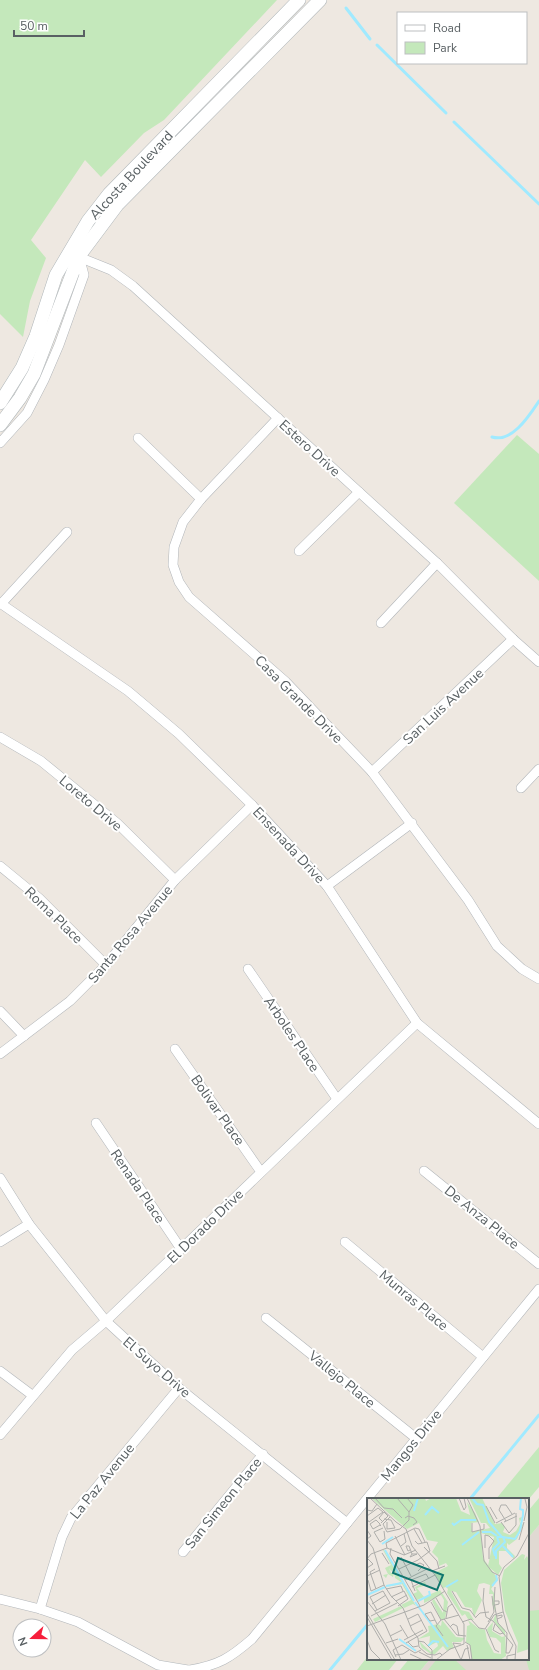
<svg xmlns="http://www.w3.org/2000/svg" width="539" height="1670" font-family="'Nunito Sans',sans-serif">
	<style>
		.education { fill: #e0d9d2 }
		.green { fill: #c4e8bb }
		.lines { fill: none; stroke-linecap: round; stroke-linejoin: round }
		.stream { stroke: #a0eaff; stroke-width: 3 }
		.street-casing { stroke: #b2b6ba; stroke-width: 10 }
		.secondary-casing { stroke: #b0b7ba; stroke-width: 14 }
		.street { stroke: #fff; stroke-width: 9 }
		.secondary { stroke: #fff; stroke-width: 13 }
		.labels { text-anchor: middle; stroke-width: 4; stroke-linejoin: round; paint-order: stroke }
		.street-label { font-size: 14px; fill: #596063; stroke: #fff }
		.inset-river { fill: none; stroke: #a0eaff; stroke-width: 2 }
		.inset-road { fill: none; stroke: #aeaeab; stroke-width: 1 }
		.view { fill: #0f766e; fill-opacity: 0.15; stroke: #0f766e; stroke-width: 2 }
		.inset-edge { fill: none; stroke: #596063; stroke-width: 2 }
	</style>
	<rect width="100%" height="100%" fill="#eee8e1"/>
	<path class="education" d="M539 1525V1670H421L430 1659H528V1538Z"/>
	<g class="green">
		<path d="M0 0H277L164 120 144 133 101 177 85 160 31 240 46 258 30 301 23 337 0 314Z"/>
		<path d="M517 435 539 454V581L454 503Z"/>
		<path d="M539 1447V1487L528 1500 496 1499Z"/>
		<path d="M539 1498V1525L528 1538V1511Z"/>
		<path d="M539 1610V1670H529L526 1659H528V1611Z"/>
		<path d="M368 1656V1659H398L389 1670H357Z"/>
		<path d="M409 1659H430L421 1670H400Z"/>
		<path d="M437 1659H454L466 1670H428Z"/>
	</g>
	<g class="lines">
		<g class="stream">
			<path d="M346 8 370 39"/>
			<path d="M377 45 446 113"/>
			<path d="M454 122 539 204"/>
			<path d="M492 437C512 443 529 416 539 401"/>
			<path d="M470 1499 539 1415"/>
			<path d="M330 1670 368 1624"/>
		</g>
		<defs>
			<g id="street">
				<path d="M74 255 111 270 133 286 437 563 513 639 539 662"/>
				<path d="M278 418 201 499 183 522 174 547 173 565 179 582 189 597 286 682 372 772 468 900 497 946 522 969 539 979"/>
				<path d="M138 438 201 499"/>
				<path d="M0 443 27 413 44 380 59 345 84 275 79 256"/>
				<path d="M299 551 359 492"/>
				<path d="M0 603 128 691 179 734 252 805 327 886 417 1023 539 1124"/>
				<path d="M1 604 67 532"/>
				<path d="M381 623 437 563"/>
				<path d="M0 737 41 761 117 823 175 880"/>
				<path d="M372 772 513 639"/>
				<path d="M521 788 539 769"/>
				<path d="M0 866 39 898 106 965"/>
				<path d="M327 886 412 823"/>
				<path d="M248 969 337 1099"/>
				<path d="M0 1011 24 1036"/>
				<path d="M175 1049 261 1172"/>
				<path d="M0 1054 70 1001 106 965 175 880 252 805"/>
				<path d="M96 1123 181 1249"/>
				<path d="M424 1171 539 1264"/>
				<path d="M0 1178 29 1224 106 1321 179 1388 347 1523"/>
				<path d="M0 1242 29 1224"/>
				<path d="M345 1242 483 1357"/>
				<path d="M266 1318 417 1439"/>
				<path d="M0 1371 32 1395"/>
				<path d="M0 1435 72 1350 106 1321 417 1023"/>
				<path d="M183 1552 263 1454"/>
				<path d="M0 1599 40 1609 78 1622 158 1665 188 1670"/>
				<path d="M40 1609 62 1537 71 1518 179 1388"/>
				<path d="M190 1670C219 1665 230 1658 252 1639L539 1289"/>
			</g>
			<g id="secondary">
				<path d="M0 403 22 368 36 336 56 275 88 221 109 194 299 0"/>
				<path d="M0 425 20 398 34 374 79 256 117 205 320 0"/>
			</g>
		</defs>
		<use href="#street" class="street-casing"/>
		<use href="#secondary" class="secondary-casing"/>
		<use href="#street" class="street"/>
		<use href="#secondary" class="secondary"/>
	</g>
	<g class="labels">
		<g class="street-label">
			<text transform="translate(131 175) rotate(-47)" y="5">Alcosta Boulevard</text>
			<text transform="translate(310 448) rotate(42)" y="5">Estero Drive</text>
			<text transform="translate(299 699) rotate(45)" y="5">Casa Grande Drive</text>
			<text transform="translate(443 706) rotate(-43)" y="5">San Luis Avenue</text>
			<text transform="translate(91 803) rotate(40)" y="5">Loreto Drive</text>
			<text transform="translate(289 845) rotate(47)" y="5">Ensenada Drive</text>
			<text transform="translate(54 915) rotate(44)" y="5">Roma Place</text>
			<text transform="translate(130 934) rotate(-50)" y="5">Santa Rosa Avenue</text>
			<text transform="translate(292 1034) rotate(56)" y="5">Arboles Place</text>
			<text transform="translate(218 1110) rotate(55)" y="5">Bolivar Place</text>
			<text transform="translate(138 1186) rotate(56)" y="5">Renada Place</text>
			<text transform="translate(482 1217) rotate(39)" y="5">De Anza Place</text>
			<text transform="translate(205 1226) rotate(-44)" y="5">El Dorado Drive</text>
			<text transform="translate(414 1300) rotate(40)" y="5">Munras Place</text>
			<text transform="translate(157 1367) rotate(41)" y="5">El Suyo Drive</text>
			<text transform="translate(342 1379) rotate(39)" y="5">Vallejo Place</text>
			<text transform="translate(411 1445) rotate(-51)" y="5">Mangos Drive</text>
			<text transform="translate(102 1481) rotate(-51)" y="5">La Paz Avenue</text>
			<text transform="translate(223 1503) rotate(-51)" y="5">San Simeon Place</text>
		</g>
	</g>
	<g transform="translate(367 1498)">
		<rect width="162" height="162" fill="#eee8e1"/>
		<path d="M4 0H58L59 3 64 0H89L94 13 103 17 100 4 108 15 112 24 104 25 105 34 123 30 119 25H114L102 0H115L128 26 135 25 138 29 136 34 143 37 149 33 153 26 152 20 155 19 153 24 156 27 150 41 142 47 140 45V50L148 58 147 61 139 53H132V66L135 70 131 77 121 68 127 39 114 35 116 60 131 81 124 91 127 95 129 115 125 106 126 96H122L123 87 117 85 112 86 110 93 115 102 107 119 105 110 98 109 89 94 84 93 94 112 102 114 107 122 101 121 98 116 95 118 80 95 81 91 79 89 76 90 67 75 81 68 79 65 72 68 71 60 65 54 71 44 60 42 52 25 40 31ZM16 52H17L49 108 46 106 37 110 34 107 44 102 35 86 19 89 34 84 28 80 27 72 24 73 22 70 24 75H27L26 79 21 76 19 80 16 77 21 76 18 70 24 67ZM155 56 158 57 157 62 160 58 162 62V151L150 155 151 145 138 113 134 85 137 72ZM58 84 59 87 50 90 57 99 73 92 81 104 78 121 74 122 65 103 67 101 76 115 77 102 74 97 57 105V99L50 102 46 96 50 94 48 89ZM34 108 36 110 8 124 6 121ZM129 116 130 124 138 132 139 158 133 162H105L103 147 99 144 100 128 103 127 101 122 111 130 118 132 120 142 127 155 134 156V145L129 140 123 139 120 131 126 124 125 133 135 139 138 138 126 122ZM75 122 89 139 98 140 94 144H85L87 150 80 153 76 148 68 156H64L55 150 52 143 64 154 71 148 70 144 62 148 63 138 51 141 62 134 61 128 71 126 74 128Z" fill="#c4e8bb"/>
		<path class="inset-river" d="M105 0 110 6 116 7 122 24 135 39H130M47 13 51 0M58 17 65 9 72 15M85 25 87 27 94 22H109M115 34H124L130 38M15 46 26 39M95 47 112 34M136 48 146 59M18 52 47 103M128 58 126 51 132 45 130 39M129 61V53L138 44 136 39 148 41 153 33 156 17V12L153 11 154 0M19 88 35 85M125 88 130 82 129 77M79 89 91 82M0 97 18 89M51 103 63 97 62 93M48 104 81 149M32 141 49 153M61 148 66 143 72 144"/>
		<path class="inset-road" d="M3 0 29 24 39 31 45 48 68 77 97 126V146L83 151 69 162M8 0 17 10 26 11 35 20M40 0 46 7 42 14M92 0 97 12 99 9 97 0M100 0 113 28 117 63 125 74 133 78M119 8 128 25M123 9 130 21M0 12 5 13 10 6M0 18 11 10 16 14 2 24 0 21M23 19 16 26 20 34 33 31 42 22V14L30 0M38 20 41 18 47 20 50 24 46 27M17 21 24 22 28 30 20 31V24M139 23 132 12 134 7H139L145 16M157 23 160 9 158 1M134 24 142 35 149 27V15M137 24 150 18M14 25 21 18 17 14 12 20 15 23M105 25V34L117 31V26M129 25 148 15M13 27 6 31 3 26 9 22 13 26V27L14 28M16 30 7 34 13 44 18 41 17 33M47 31 55 45M0 32 4 38 0 41M28 38 38 57M0 42 6 50 17 87 24 98 36 110 45 132 51 140 52 149 60 156 68 157 73 155 75 157M152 42 157 24M34 48 39 44 37 36M20 50 19 45 48 30 52 31 58 44M24 50 23 56 53 108M118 50V37L122 38 127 43 122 50V61M43 52 41 53 39 48H42L45 56H50L43 59 45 56M62 54 57 49 70 63 72 71M15 55 22 66M34 59 44 78M0 61 4 56 20 50 37 57 49 52M48 67 53 65 57 67 51 73M0 70 6 66 0 60M8 71 3 74 9 91M32 71 51 62 63 53 60 44 51 46 48 43M65 73 78 68M0 78 13 72M1 82 4 93 17 87M38 82 62 70M45 89 68 77M128 89 127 105 131 125 140 135 139 155M117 90 116 103 119 119 126 123 146 147 142 155H139M19 91 34 88 36 93M48 93 44 82 59 76 62 81M85 93 95 110 103 112 109 120M24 99 37 93 41 101 31 108M69 100 76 112 80 114M0 103 18 126 34 162M29 103 40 97M127 103H132V106L128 107M64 104 74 122 92 117M5 106 19 97M8 113 23 105 16 93 3 99 10 112M0 115 28 162M4 118 30 105M0 119 25 162M109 119 113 115 122 114M79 120 81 109 85 106M77 121 90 137 99 138M130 121 135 119V117L130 118M68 122 64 114 58 116 63 123 68 122 70 126M74 122 69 128 76 138M95 124 104 121 112 130 118 131 127 117 136 114M121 124 127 114 125 98M128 126 126 132 133 136 136 135M33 127 41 140M0 128 57 107 78 93M43 128 55 122M83 129 86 126 90 128 92 138M119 131 128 152 132 154M23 138 35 132M0 142 4 152 14 162M37 142 56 132M51 143 57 144 65 152V162M41 144 46 149 51 148M98 144 103 147 105 162M19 145 31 141M39 145 60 133 51 116 41 121M100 147 103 162M52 154 64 160M43 156 56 162M28 157 36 156 42 152M29 159 26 152 35 147 48 155 54 152M94 162 86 145 94 146M94 162 98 151 102 150M140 162V158L149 156M148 162 149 148 141 132 136 113 132 79 137 69 150 58 162 35"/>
		<path class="view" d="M31 60 76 77 70 92 26 75Z"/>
		<rect width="162" height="162" class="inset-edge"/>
	</g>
	<rect x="397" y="12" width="130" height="52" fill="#ffffff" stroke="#bdbfc1"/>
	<rect x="405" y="25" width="20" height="6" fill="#ffffff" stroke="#bdbfc1"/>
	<text x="433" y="32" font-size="12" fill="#596063">Road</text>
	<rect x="405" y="42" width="20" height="12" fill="#c4e8bb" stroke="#bdbfc1"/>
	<text x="433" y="52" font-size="12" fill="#596063">Park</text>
	<g transform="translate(32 1638) rotate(249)"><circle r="19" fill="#ffffff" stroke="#bdbfc1"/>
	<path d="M0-3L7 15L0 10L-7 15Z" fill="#f61e3b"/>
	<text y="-6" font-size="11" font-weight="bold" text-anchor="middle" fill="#596063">N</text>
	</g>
	<path d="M14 30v6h70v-6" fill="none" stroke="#596063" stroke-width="2"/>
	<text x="20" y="30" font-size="12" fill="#596063" stroke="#ffffff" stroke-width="3" paint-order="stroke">50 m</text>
</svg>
